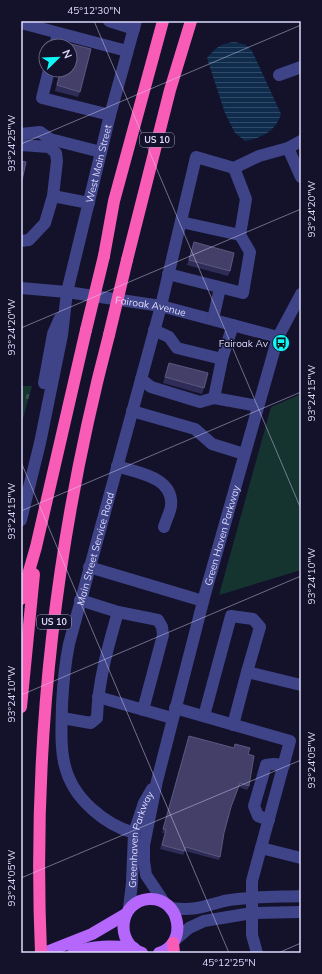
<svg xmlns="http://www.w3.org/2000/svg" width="322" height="974" font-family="Mulish,sans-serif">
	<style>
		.grass { fill: #153430 }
		.cemetery { fill: url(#cemetery-stones) }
		.water { fill: url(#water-rules) }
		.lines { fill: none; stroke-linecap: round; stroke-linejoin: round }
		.minor { stroke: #3f4388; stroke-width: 12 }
		.major { stroke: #b467fa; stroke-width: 12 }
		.highway { stroke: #f95cb7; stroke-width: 12 }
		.highway-bridge { stroke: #f95cb7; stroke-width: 12 }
		.wall { fill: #302c58 }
		.building { fill: #433f69; stroke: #5b5881 }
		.ticks { fill: none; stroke: #dddcfe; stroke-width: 1; stroke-opacity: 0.45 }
		.labels { text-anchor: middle; stroke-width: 3; stroke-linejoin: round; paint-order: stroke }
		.shield { fill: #14122a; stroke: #a19fbe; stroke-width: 1 }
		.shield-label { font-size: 9px; font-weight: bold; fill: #dddcfe }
		.street-label { font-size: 10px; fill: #dddcfe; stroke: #14122a }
		.poi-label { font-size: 10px; fill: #dddcfe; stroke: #14122a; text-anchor: end }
		.neatline { fill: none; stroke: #dddcfe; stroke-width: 1.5 }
		.ticks-label { font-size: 10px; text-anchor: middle; fill: #dddcfe }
	</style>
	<defs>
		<pattern id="cemetery-stones" width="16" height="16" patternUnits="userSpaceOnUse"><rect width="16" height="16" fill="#153430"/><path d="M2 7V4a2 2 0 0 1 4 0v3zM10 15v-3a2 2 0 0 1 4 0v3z" fill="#37514f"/></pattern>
		<pattern id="water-rules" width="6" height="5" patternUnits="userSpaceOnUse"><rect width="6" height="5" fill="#0f2c4c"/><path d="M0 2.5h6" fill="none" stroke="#324a67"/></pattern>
	</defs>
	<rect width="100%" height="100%" fill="#14122a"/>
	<path class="grass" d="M301 394V570L219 595 271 407Z"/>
	<path class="cemetery" d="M21 386H32L21 425Z"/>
	<path class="water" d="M235 42 246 45 252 51 281 114C276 131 262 138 245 141L235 133 225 113 207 58C216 47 222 43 235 42Z"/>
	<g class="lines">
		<g class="minor">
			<path d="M109 21 134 29"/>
			<path d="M21 23 127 51"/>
			<path d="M55 46 58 33"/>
			<path d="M49 70 42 98 110 115"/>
			<path d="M279 75 301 67"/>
			<path d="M21 134 40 132 50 139 101 152"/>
			<path d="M21 145 49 147 56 153 57 161 53 196 45 223 29 240 21 241"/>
			<path d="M288 148 301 177"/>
			<path d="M234 168 246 199 240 235"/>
			<path d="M53 196 89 203"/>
			<path d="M168 274 243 293 250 252 240 235 181 222"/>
			<path id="s1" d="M21 288 67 292 161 306 278 337"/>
			<path d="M213 319 220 288"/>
			<path d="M154 330 169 337 177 348 222 359"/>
			<path d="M141 379 151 387 200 402 214 398 258 406"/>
			<path d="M44 383 53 334 60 318"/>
			<path d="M214 398 222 359 233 325"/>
			<path d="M132 411 195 429 212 444 244 454"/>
			<path d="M117 466C138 473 174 477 171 506 170 513 166 520 164 527"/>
			<path id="s2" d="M21 520 40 443 62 335 67 292 110 115 136 21"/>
			<path d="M89 567 203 601"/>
			<path d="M80 600 118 612 158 620 162 627 163 635 143 710"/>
			<path d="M98 697 172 718"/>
			<path d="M175 708 290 741 252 881V935L257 953"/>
			<path d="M204 716 231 616 253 619 260 627 247 672"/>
			<path d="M62 718 91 723 97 718C98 681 108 647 118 612"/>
			<path d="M233 725 247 672 301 685"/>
			<path d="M269 820 258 816 254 806 266 765 274 764 284 765"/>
			<path id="s3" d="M134 833C117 828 105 821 92 809 58 779 61 747 62 705 63 684 65 664 69 644L161 306 196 157 234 168 259 156 288 148 301 141"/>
			<path d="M261 848 301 858"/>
			<path id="s4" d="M164 902 146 875 144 861V845L157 781 205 594 278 337 301 294"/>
			<path id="s5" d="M129 908 132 883 134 833 144 803 152 789"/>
			<path d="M170 908C196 911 201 907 224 901 249 896 276 897 301 896"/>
			<path d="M175 940 189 928 204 921 252 913 301 912"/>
		</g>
		<g class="major">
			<path d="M44 953 92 934 126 914"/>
			<path d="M73 953C94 945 112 946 134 948"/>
			<path d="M142 953C114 943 119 901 149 899 180 897 189 944 159 953"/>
		</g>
		<g class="highway">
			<path d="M104 256 114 201 163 21"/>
			<path d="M127 260 170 90 191 21"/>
			<path d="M21 599 36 547 86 330"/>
			<path d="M21 707 34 574"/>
			<path d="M173 943 174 953"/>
			<path d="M41 953C32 745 56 536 109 335"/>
		</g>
		<g class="highway-bridge">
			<path d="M86 330 104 256"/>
			<path d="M109 335 127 260"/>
		</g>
	</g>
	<g class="wall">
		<path d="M67 43 91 49 80 92 78 97 55 91 60 70H70V46H66Z"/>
		<path d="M194 242 230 271 228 276 187 265Z"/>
		<path d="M169 363 204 388 202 394 163 383Z"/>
		<path d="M189 736 248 754 249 786 247 790 239 787 230 808 224 833 220 857 219 860 185 851 183 855 160 849 165 833H162Z"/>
	</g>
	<g class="building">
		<path d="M67 43 91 49 80 92 57 85 61 70H70V46H67Z"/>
		<path d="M21 161 26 162 21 185Z"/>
		<path d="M194 242 234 253 230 271 189 260Z"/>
		<path d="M169 363 208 373 204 388 165 377Z"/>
		<path d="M189 736 234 748 235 744 250 748 248 754 254 756 249 786 240 783 231 807 224 833 220 857 186 847 184 851 162 845 166 830 163 829Z"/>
	</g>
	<path class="ticks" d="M94 21 301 509M21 144 301 25M21 328 301 209M21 462 229 953M21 511 301 392M21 695 301 576M21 878 301 760M278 953 301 943"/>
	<defs>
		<symbol id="bus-disc" viewBox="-11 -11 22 22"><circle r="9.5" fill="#0ff7f7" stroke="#14122a"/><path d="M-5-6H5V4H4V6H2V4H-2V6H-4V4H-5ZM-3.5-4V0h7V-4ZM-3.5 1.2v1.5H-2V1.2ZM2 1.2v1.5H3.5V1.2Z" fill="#111"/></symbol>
	</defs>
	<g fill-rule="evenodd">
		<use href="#bus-disc" x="271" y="333" width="20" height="20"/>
	</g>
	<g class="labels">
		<g class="shield">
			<rect x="140" y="133" width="34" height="14" rx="3"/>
			<rect x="37" y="615" width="34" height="14" rx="3"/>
		</g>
		<g class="shield-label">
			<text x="157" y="143">US 10</text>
			<text x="54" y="625">US 10</text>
		</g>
		<g class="street-label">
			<text dy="4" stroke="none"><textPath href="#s2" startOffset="365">West Main Street</textPath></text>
			<text dy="4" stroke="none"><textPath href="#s1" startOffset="131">Fairoak Avenue</textPath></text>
			<text dy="4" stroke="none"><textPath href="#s4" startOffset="382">Green Haven Parkway</textPath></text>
			<text dy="4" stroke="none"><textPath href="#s3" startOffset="322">Main Street Service Road</textPath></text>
			<text dy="4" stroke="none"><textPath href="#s5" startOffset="70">Greenhaven Parkway</textPath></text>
		</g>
		<g class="poi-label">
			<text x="268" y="347">Fairoak Av</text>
		</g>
	</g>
	<rect width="322" height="974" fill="none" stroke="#14122a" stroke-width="44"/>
	<g transform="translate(58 58) rotate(67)"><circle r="19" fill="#14122a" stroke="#64637f"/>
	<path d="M0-3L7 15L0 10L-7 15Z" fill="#0ff7f7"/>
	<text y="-6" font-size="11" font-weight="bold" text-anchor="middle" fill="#dddcfe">N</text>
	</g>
	<rect x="22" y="22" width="278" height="930" class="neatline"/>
	<g class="ticks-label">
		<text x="94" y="14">45°12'30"N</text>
		<text transform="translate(11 143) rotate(-90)" y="4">93°24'25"W</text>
		<text transform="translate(311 209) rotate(-90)" y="4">93°24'20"W</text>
		<text transform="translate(11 327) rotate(-90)" y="4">93°24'20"W</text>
		<text transform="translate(311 393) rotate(-90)" y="4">93°24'15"W</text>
		<text transform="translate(11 511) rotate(-90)" y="4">93°24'15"W</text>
		<text transform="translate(311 576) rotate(-90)" y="4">93°24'10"W</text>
		<text transform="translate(11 694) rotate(-90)" y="4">93°24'10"W</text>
		<text transform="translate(311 760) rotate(-90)" y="4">93°24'05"W</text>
		<text transform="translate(11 878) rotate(-90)" y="4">93°24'05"W</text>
		<text x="229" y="966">45°12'25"N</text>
	</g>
</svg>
